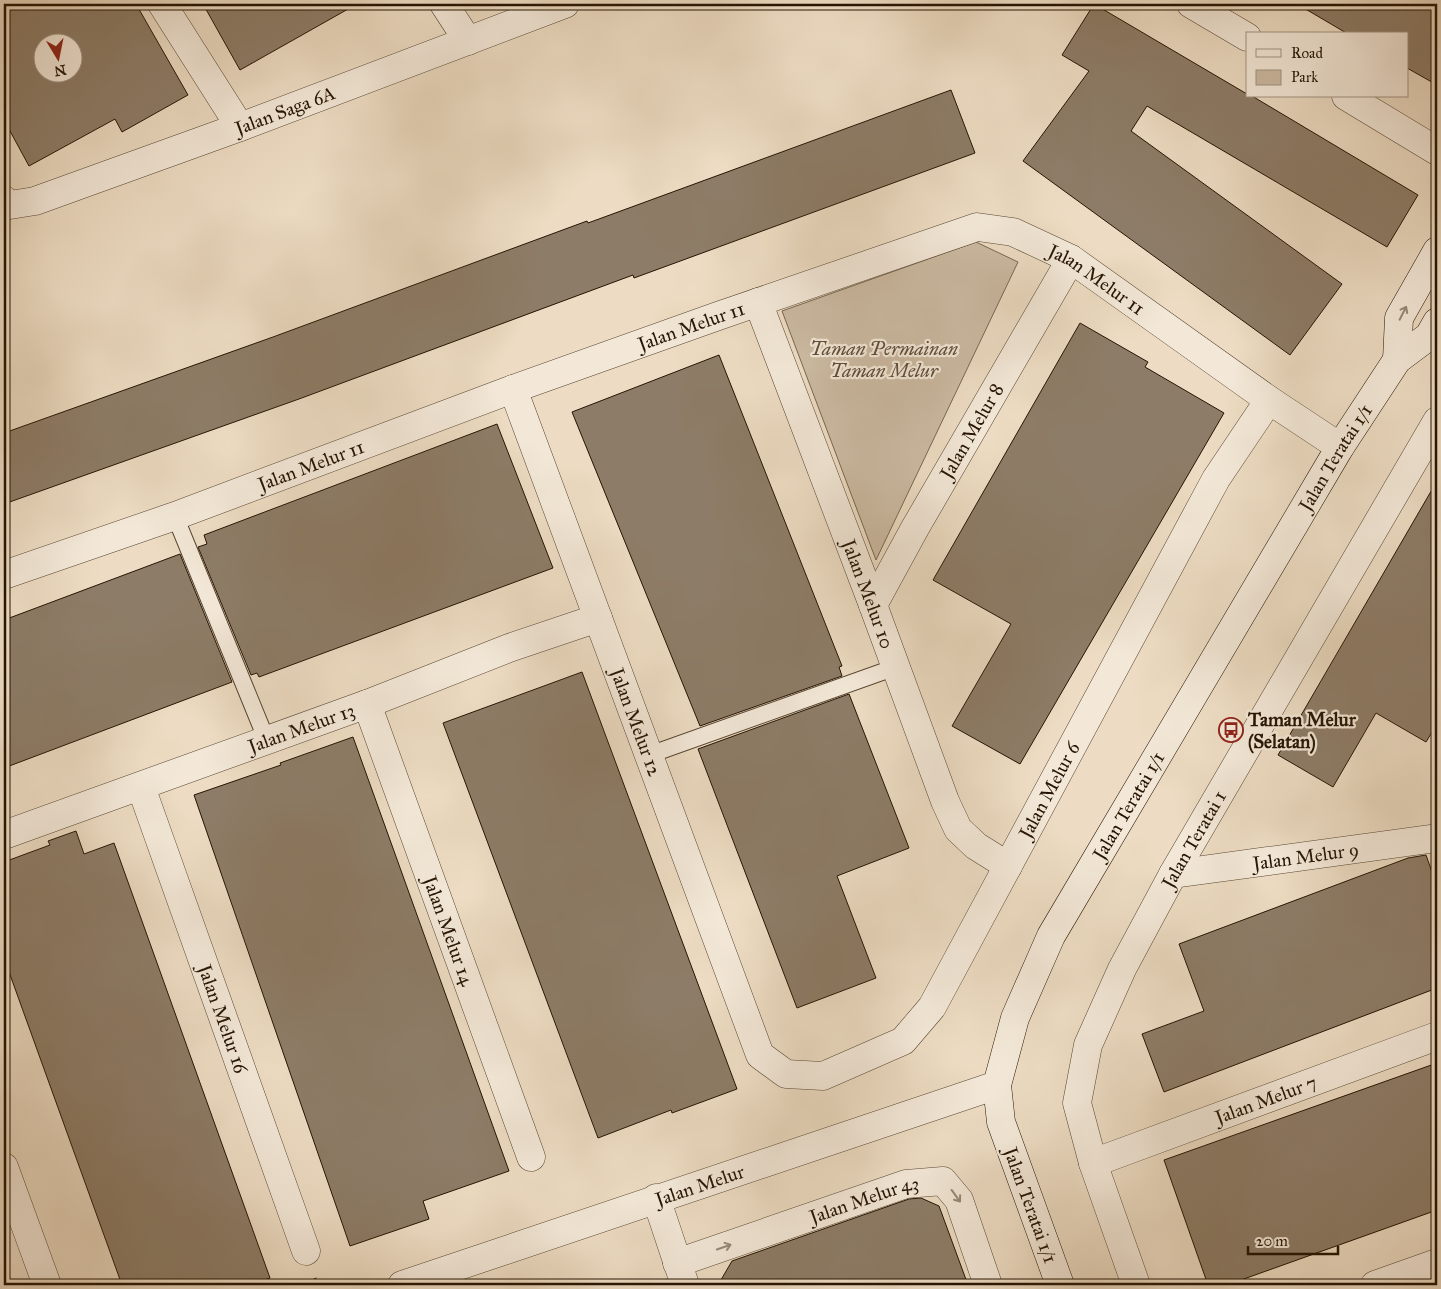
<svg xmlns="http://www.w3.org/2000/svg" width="1441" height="1289" font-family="'IM FELL Great Primer',serif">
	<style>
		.green { fill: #cbbaa2; stroke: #786752 }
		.building { fill: #8d7c67; stroke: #251403; fill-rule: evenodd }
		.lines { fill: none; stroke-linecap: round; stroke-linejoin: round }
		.lane-casing { stroke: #574633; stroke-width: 18 }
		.street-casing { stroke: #574633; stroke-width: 29 }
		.secondary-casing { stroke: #251403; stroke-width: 29 }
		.path { stroke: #251403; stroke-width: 3; stroke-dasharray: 1 2.5; stroke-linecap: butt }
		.lane { stroke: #f3e8d8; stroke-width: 16 }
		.street { stroke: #f3e8d8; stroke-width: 28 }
		.secondary { stroke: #f3e8d8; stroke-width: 28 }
		.oneway { stroke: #968978 }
		.labels { text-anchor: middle; stroke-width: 4.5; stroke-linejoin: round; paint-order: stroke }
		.street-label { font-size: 19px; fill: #251403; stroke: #f3e8d8 }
		.park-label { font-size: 19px; font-style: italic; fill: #5f4e3b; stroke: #f3e8d8 }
		.poi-label { font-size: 19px; font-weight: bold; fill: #251403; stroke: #f3e8d8; text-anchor: start }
	</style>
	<rect width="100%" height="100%" fill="#eddcc3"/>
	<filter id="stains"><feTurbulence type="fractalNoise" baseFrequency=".004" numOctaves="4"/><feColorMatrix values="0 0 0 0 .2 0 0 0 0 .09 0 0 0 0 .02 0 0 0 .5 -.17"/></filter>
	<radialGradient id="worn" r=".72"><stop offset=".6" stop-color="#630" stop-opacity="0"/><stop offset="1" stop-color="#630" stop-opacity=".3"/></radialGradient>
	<path class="green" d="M976 242 1018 262 876 560 782 311Z"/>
	<g class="building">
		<path d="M4 4H136L188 95 122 132 115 119 29 166 4 120ZM42 42H72V72H42Z"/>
		<path d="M203 4H357L240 70Z"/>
		<path d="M1094 4 1247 94V96H1252L1418 195 1387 247 1147 106 1131 131 1342 284 1290 355 1023 161 1089 71 1062 55Z"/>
		<path d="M1297 4H1437V85L1407 68V34H1348Z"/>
		<path d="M951 90 975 153 634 278 633 275 299 399 4 504V433L273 337 587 221 588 223Z"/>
		<path d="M1080 323 1148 362 1145 367 1224 413 1020 764 952 726 1011 624 933 580Z"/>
		<path d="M719 355 842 666 839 667 842 676 700 726 572 412Z"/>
		<path d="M497 424 553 568 259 677 257 673 251 675 198 547 207 544 204 535Z"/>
		<path d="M1437 481V724L1426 742 1376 713 1333 787 1278 755Z"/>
		<path d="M180 554 232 682 4 768V620Z"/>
		<path d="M582 672 737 1089 672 1113 671 1110 598 1138 443 723Z"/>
		<path d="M849 694 909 848 837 876 876 978 797 1008 698 749Z"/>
		<path d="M353 737 509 1171 423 1201 429 1219 350 1246 194 795 281 765 280 763Z"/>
		<path d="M76 831 84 854 114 843 270 1278 249 1285H122L4 958V862L50 845 48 841Z"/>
		<path d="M1426 855 1437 886V988L1164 1092 1142 1034 1204 1011 1179 944 1408 858Z"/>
		<path d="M1437 1063V1210L1227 1285H1208L1164 1160Z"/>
		<path d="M921 1198 939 1206 968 1285H718L732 1261 909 1199Z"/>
	</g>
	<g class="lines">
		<defs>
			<g id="lane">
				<path d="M175 516 267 741"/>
				<path d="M649 755 896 667"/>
			</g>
			<g id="street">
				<path d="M162 4 240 127"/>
				<path d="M444 4 468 41"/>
				<path d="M1191 4 1247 37"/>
				<path d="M1346 96 1437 151"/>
				<path id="s1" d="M4 200 10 205 35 201 240 127 565 4"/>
				<path id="s2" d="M758 302 873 605 945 801 958 829 976 846 1008 866"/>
				<path id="s3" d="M513 389 760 1055 786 1074 823 1076 903 1041 932 1007 1216 479 1269 400"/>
				<path id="s4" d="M4 575 175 516 513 389 718 316 977 227 1013 232 1071 259 1269 400 1340 447"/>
				<path id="s5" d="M873 605 915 528 1071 259"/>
				<path id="s6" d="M367 704 531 1157"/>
				<path id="s7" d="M141 787 306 1251"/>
				<path id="s8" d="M4 835 367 704 509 648 598 618"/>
				<path id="s9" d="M1173 874 1437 838"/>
				<path id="s10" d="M1093 1163 1437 1036"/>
				<path d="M4 1167 47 1285"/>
				<path d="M656 1198 685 1285"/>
				<path id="s11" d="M677 1263 906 1184 943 1181 959 1200 988 1285"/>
				<path id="s12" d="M402 1285 997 1085"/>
				<path id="s13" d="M1136 1285 1093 1163 1077 1103 1088 1045 1122 969 1173 874 1437 421"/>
				<path d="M1375 1285 1437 1263"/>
			</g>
			<g id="secondary">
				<path d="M1397 360 1399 318 1437 251"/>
				<path id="s14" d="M1060 1285 1001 1122 997 1085 1015 1018 1051 936 1340 447 1397 360 1429 336 1437 322"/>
			</g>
		</defs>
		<use href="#lane" class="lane-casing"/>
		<use href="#street" class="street-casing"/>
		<use href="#secondary" class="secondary-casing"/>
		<path class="path" d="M315 1278 318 1285"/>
		<use href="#lane" class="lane"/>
		<use href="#street" class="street"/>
		<use href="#secondary" class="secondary"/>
	</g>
	<defs><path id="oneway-shaft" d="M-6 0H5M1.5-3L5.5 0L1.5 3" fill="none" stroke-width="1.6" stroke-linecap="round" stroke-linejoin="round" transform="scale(1.25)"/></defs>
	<g class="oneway">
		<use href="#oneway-shaft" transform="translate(1403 313) rotate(-63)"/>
		<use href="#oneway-shaft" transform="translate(956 1196) rotate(54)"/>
		<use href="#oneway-shaft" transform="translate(724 1247) rotate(-19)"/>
	</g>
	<defs>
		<symbol id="bus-ring" viewBox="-11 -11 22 22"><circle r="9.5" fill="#f3e8d8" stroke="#8f2418" stroke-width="1.5"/><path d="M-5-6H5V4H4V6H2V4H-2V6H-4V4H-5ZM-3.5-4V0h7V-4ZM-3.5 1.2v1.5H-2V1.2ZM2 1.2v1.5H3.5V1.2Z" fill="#8f2418"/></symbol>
	</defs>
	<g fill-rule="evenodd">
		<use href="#bus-ring" x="1217" y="716" width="28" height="28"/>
	</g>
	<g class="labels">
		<g class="street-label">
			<text dy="7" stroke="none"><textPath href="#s1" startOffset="299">Jalan Saga 6A</textPath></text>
			<text dy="7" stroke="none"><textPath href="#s4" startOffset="1166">Jalan Melur 11</textPath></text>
			<text dy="7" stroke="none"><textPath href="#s4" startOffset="731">Jalan Melur 11</textPath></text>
			<text dy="7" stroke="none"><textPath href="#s5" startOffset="200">Jalan Melur 8</textPath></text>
			<text dy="7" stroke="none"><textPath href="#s14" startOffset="926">Jalan Teratai 1/1</textPath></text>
			<text dy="7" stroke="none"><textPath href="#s4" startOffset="326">Jalan Melur 11</textPath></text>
			<text dy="7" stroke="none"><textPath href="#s2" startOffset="312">Jalan Melur 10</textPath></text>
			<text dy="7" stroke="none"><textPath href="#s3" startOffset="355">Jalan Melur 12</textPath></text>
			<text dy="7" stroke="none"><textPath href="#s8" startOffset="316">Jalan Melur 13</textPath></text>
			<text dy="7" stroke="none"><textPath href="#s3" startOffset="1158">Jalan Melur 6</textPath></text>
			<text dy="7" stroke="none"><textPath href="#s14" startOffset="521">Jalan Teratai 1/1</textPath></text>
			<text dy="7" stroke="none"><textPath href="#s13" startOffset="482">Jalan Teratai 1</textPath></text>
			<text dy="7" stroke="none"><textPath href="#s9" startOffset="134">Jalan Melur 9</textPath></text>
			<text dy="7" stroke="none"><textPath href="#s6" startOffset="241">Jalan Melur 14</textPath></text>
			<text dy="7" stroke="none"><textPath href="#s7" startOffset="246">Jalan Melur 16</textPath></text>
			<text dy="7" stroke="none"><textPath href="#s10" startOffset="184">Jalan Melur 7</textPath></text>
			<text dy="7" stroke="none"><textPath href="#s12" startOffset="314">Jalan Melur</textPath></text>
			<text dy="7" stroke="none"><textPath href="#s11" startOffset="198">Jalan Melur 43</textPath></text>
			<text transform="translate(1031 1205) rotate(70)" y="7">Jalan Teratai 1/1</text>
		</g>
		<g class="park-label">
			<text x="884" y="355">Taman Permainan<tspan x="884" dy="22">Taman Melur</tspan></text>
		</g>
		<g class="poi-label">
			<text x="1248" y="726">Taman Melur<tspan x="1248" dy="22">(Selatan)</tspan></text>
		</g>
	</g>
	<rect width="1441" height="1289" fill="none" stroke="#eddcc3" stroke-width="20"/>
	<rect x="5" y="5" width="1431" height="1279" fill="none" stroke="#251403" stroke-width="2.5"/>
	<rect x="10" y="10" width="1421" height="1269" fill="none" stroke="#251403"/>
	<rect x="1246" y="32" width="162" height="65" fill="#f3e8d8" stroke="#a19383"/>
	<rect x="1256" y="49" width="25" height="8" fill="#f3e8d8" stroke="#a19383"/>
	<text x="1291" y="58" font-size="15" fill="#251403">Road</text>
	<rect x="1256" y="70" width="25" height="15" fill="#cbbaa2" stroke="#a19383"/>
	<text x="1291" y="82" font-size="15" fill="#251403">Park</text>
	<g transform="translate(58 58) rotate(170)"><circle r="24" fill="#f3e8d8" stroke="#a19383"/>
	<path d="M0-4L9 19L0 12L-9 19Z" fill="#8f2418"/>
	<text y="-8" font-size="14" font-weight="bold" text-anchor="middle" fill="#251403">N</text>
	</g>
	<path d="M1248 1246v8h90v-8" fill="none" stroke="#251403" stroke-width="2.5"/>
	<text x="1256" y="1246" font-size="15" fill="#251403" stroke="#f3e8d8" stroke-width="4" paint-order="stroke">20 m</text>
	<rect width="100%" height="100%" filter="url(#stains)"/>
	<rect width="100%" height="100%" fill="url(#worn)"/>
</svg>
